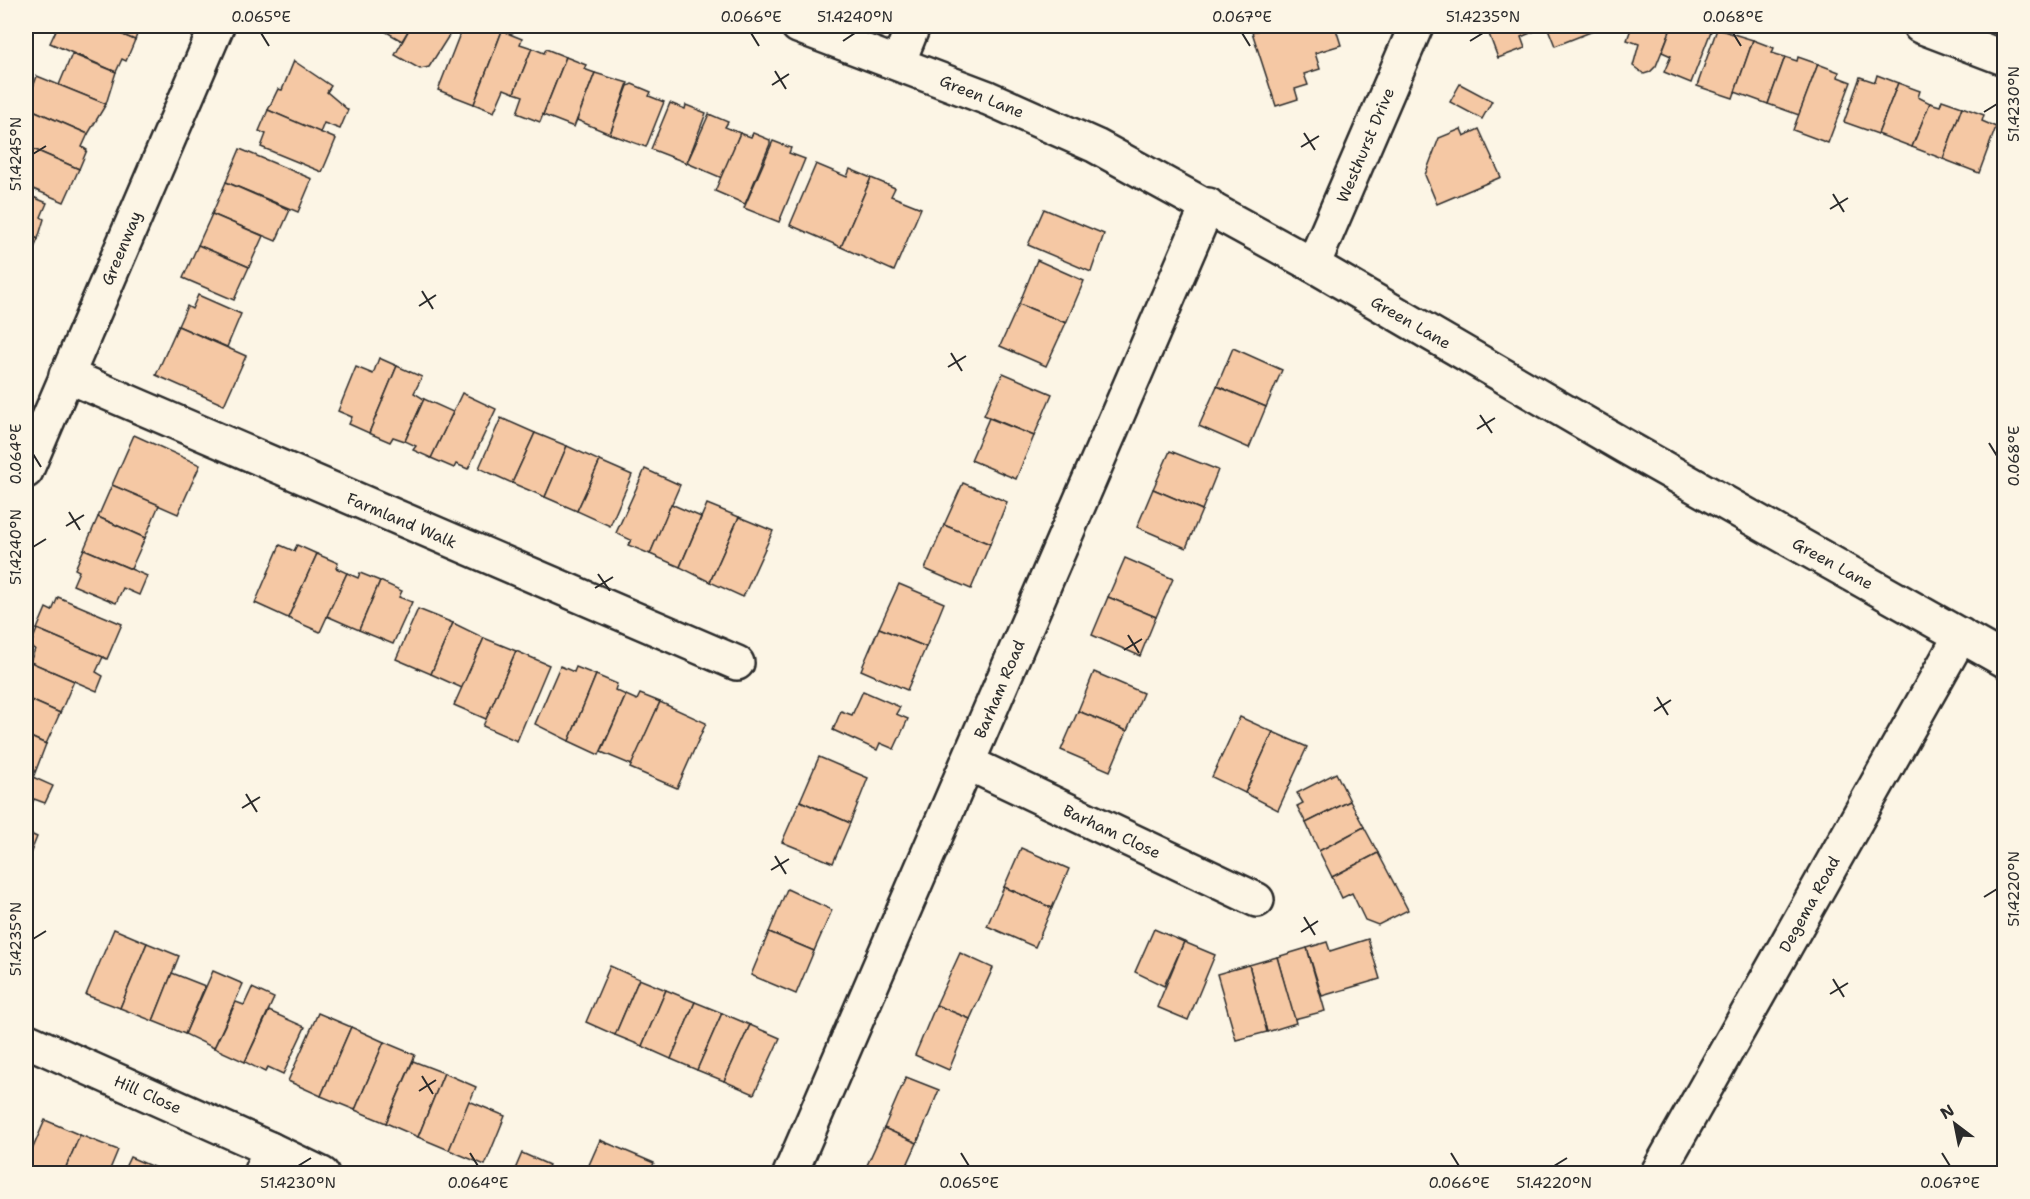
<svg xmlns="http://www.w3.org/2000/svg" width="2030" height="1199" font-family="'Shantell Sans',sans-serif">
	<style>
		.building { fill: #f5c8a4; stroke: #2b2b2b; stroke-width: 1.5 }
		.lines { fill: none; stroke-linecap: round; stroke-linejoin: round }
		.minor-casing { stroke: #2b2b2b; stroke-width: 38 }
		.secondary-casing { stroke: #2b2b2b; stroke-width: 38 }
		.minor { stroke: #fcf5e5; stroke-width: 33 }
		.secondary { stroke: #fcf5e5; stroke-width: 33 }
		.ticks { fill: none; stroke: #2b2b2b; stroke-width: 2 }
		.labels { text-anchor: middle; stroke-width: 4.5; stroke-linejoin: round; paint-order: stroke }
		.street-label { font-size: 16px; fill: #2b2b2b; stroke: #fcf5e5 }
		.neatline { fill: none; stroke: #2b2b2b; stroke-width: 2 }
		.ticks-label { font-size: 15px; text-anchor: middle; fill: #2b2b2b }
	</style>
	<rect width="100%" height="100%" fill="#fcf5e5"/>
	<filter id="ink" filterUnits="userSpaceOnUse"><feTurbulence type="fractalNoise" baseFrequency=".0167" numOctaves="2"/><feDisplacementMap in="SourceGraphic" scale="12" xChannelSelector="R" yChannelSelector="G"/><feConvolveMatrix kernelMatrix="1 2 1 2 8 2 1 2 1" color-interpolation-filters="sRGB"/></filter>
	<g filter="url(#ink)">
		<g class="building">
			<path d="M58 26H102L135 40 126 61 122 59 116 72 50 43Z"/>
			<path d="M102 26H140L135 40Z"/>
			<path d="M376 26H411L402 41Z"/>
			<path d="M411 26H455L429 67 420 69 395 55Z"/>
			<path d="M463 26H489L502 31 474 104 438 90Z"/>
			<path d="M1274 26H1335L1341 45 1315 53 1320 69 1304 74 1308 85 1295 89 1298 99 1276 106 1252 32Z"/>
			<path d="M1486 26H1547L1521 37 1525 48 1498 58Z"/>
			<path d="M1547 26H1606L1555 46Z"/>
			<path d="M1632 26H1672L1656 66 1650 72 1644 74 1633 66 1639 44 1627 40Z"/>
			<path d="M1672 26H1713L1691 83 1664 72 1671 56 1662 52Z"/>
			<path d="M1717 29 1753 40 1733 98 1697 86Z"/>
			<path d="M502 31 522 39 520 44 532 48 514 93 504 89 494 112 474 104Z"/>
			<path d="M1753 40 1774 48 1772 53 1785 57 1768 104 1735 92Z"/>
			<path d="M532 48 544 53 546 49 566 57 540 122 517 113 523 96 514 93Z"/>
			<path d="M72 54 116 72 106 104 59 85Z"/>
			<path d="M566 57 586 65 584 69 595 73 574 127 543 115Z"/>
			<path d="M1785 57 1797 61 1798 57 1818 64 1799 115 1768 104Z"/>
			<path d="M294 61 331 86 327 92 348 110 340 129 324 123 320 133 268 110 278 89 282 90Z"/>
			<path d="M1818 64 1839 72 1838 77 1851 82 1828 143 1793 130Z"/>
			<path d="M595 73 628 83 610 134 577 120Z"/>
			<path d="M1877 75 1898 83 1878 134 1844 122 1860 77 1875 82Z"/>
			<path d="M37 76 106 104 88 134 26 107Z"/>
			<path d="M1898 83 1920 91 1918 97 1930 103 1912 147 1878 134Z"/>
			<path d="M632 84 651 92 649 96 664 102 646 147 610 134 628 86Z"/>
			<path d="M1460 84 1492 101 1482 119 1450 102Z"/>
			<path d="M1942 100 1962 107 1943 159 1912 147 1930 103 1940 106Z"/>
			<path d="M670 103 685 109 686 105 706 113 687 163 651 149Z"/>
			<path d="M26 107 88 134 82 147 87 150 79 169 26 146Z"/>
			<path d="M1962 107 1984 115 1982 121 1996 127 1979 173 1943 159Z"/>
			<path d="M268 110 336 139 322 172 261 147 266 134 259 131Z"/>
			<path d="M709 114 728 122 725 127 740 133 722 178 687 163Z"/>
			<path d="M1461 129 1464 136 1479 129 1501 177 1437 204 1425 175 1439 138Z"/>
			<path d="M740 133 751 137 753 133 770 140V144L745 204 715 191Z"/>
			<path d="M773 141 791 148 789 153 805 159 779 222 744 208Z"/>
			<path d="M26 146 79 169 64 202 26 186Z"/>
			<path d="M240 149 312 179 298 212 226 182Z"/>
			<path d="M816 164 847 177 850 169 871 178 841 247 790 225Z"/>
			<path d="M871 178 895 188 891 196 921 208 894 271 841 247Z"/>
			<path d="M226 182 290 210 276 241 212 214Z"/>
			<path d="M26 194 47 203 41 217 44 219 38 239 26 233Z"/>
			<path d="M1044 209 1104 234 1091 272 1028 245Z"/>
			<path d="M212 214 263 236 249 267 198 245Z"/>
			<path d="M26 233 38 239 29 260 26 258Z"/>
			<path d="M198 245 249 267 234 300 183 278Z"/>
			<path d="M1037 260 1084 281 1066 323 1019 304Z"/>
			<path d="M198 295 241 314 227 347 178 326 187 306 192 309Z"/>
			<path d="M1019 304 1066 323 1046 366 1000 346Z"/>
			<path d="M178 326 246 356 224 405 156 375Z"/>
			<path d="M1233 348 1282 370 1266 407 1217 386Z"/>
			<path d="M379 358 397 366 369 433 349 424 352 417 338 411 356 367 373 374Z"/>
			<path d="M397 366 422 377 414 393 424 399 405 441 393 437 390 442 369 433Z"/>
			<path d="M1003 373 1052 394 1034 436 984 415Z"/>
			<path d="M1217 386 1266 407 1249 448 1199 426Z"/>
			<path d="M462 393 496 409 468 469 456 464 454 468 431 458Z"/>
			<path d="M424 399 453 412 431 458 413 450 416 446 405 441Z"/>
			<path d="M501 418 535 433 512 483 479 468Z"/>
			<path d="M989 418 1034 436 1016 479 971 460Z"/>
			<path d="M535 433 567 446 545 497 512 483Z"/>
			<path d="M134 435 200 465 178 514 112 485Z"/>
			<path d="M567 446 600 461 577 511 545 497Z"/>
			<path d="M1170 451 1218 470 1202 510 1153 489Z"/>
			<path d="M600 461 632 475 610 526 577 511Z"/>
			<path d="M645 469 680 485 650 554 628 545 631 540 616 533Z"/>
			<path d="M963 483 1007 502 990 544 944 525Z"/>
			<path d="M112 485 159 505 145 538 98 517Z"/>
			<path d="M1153 489 1202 510 1186 548 1137 527Z"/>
			<path d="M671 504 701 517 680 567 650 554Z"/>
			<path d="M707 504 739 517 710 582 680 567Z"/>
			<path d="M98 517 145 538 131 569 84 549Z"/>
			<path d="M739 517 773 531 743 597 710 582Z"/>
			<path d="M944 525 990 544 971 589 925 569Z"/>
			<path d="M280 545 294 551 297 545 317 554 288 618 255 603Z"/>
			<path d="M84 549 147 576 139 595 123 588 116 603 73 585 79 571 75 569Z"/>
			<path d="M317 554 338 563 336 568 347 573 320 632 288 618Z"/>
			<path d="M1125 558 1173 579 1156 617 1108 597Z"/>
			<path d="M347 573 358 578 360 573 380 581 359 630 327 616Z"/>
			<path d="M380 581 402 591 399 597 412 602 393 644 359 630Z"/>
			<path d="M899 584 944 603 926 647 879 628Z"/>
			<path d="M58 597 122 624 107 659 37 629 46 608 52 611Z"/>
			<path d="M1108 597 1156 617 1140 656 1092 635Z"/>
			<path d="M418 609 453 623 431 674 396 659Z"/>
			<path d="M453 623 484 638 462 688 431 674Z"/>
			<path d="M879 628 926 647 907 690 861 670Z"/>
			<path d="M37 629 103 657 96 672 103 676 97 691 30 662 35 649 30 647Z"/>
			<path d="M484 638 516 651 486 719 454 705Z"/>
			<path d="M516 651 549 665 517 741 483 726Z"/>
			<path d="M26 660 74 681 60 713 26 698Z"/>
			<path d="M560 666 574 672 576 667 596 675 569 741 535 724Z"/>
			<path d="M1094 672 1143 693 1127 731 1078 711Z"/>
			<path d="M596 675 617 684 615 690 626 695 599 755 569 741Z"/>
			<path d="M863 691 900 707 896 714 908 719 894 749 880 743 877 750 833 730 841 711 852 715Z"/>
			<path d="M640 694 660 702 632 765 601 752 626 695 637 700Z"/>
			<path d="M26 698 60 713 46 744 26 735Z"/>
			<path d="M660 702 706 723 677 788 630 768Z"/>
			<path d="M1078 711 1127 731 1110 771 1061 750Z"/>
			<path d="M1240 717 1273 732 1245 793 1212 777Z"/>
			<path d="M1273 732 1307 747 1278 810 1245 793Z"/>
			<path d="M26 735 46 744 33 778 26 774Z"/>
			<path d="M819 757 868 778 850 823 800 801Z"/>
			<path d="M1336 773 1350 801 1306 823 1297 806 1303 803 1297 793Z"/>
			<path d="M26 774 53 786 45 803 34 799 26 819Z"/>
			<path d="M800 801 850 823 833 863 782 842Z"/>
			<path d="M1350 801 1364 827 1319 851 1306 823Z"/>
			<path d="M1364 827 1378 853 1332 877 1319 851Z"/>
			<path d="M26 832 37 837 26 864Z"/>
			<path d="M1021 848 1069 869 1052 908 1004 887Z"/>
			<path d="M1378 853 1408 910 1378 925 1365 920 1352 893 1342 898 1332 877Z"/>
			<path d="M1004 887 1052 908 1035 947 987 926Z"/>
			<path d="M787 889 832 910 814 951 769 932Z"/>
			<path d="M114 929 147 943 120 1008 86 995Z"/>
			<path d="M1154 929 1184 942 1164 986 1135 972Z"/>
			<path d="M769 932 814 951 796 994 751 975Z"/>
			<path d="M1368 939 1380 979 1322 996 1307 948 1327 942 1330 951Z"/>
			<path d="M1184 942 1215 955 1188 1020 1157 1007Z"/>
			<path d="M147 943 179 956 153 1021 120 1008Z"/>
			<path d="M1307 948 1325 1011 1294 1019 1277 957Z"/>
			<path d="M960 953 993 968 970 1019 936 1005Z"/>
			<path d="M1277 957 1296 1023 1267 1032 1249 965Z"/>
			<path d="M1249 965 1267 1032 1236 1040 1217 974Z"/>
			<path d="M610 966 639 979 615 1035 586 1022Z"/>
			<path d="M213 971 243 984 214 1048 185 1034Z"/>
			<path d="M172 973 205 986 185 1034 153 1021Z"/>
			<path d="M639 979 666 990 642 1046 615 1035Z"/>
			<path d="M252 988 274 998 245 1062 214 1048 236 1002 244 1005Z"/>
			<path d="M666 990 695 1002 671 1059 642 1046Z"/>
			<path d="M695 1002 722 1013 697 1070 671 1059Z"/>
			<path d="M936 1005 970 1019 949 1070 915 1055Z"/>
			<path d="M269 1011 305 1027 283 1074 268 1067 265 1072 245 1062Z"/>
			<path d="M318 1013 351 1027 321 1096 288 1081Z"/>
			<path d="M722 1013 750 1025 724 1081 697 1070Z"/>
			<path d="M750 1025 780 1038 754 1094 724 1081Z"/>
			<path d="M351 1027 384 1042 355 1110 321 1096Z"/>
			<path d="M384 1042 415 1055 386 1123 355 1110Z"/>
			<path d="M413 1061 444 1073 418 1137 386 1123Z"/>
			<path d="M444 1073 476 1087 449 1150 418 1137Z"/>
			<path d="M906 1077 939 1090 917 1143 884 1128Z"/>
			<path d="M469 1101 505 1116 485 1165 449 1150Z"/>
			<path d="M45 1120 80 1135 63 1174H26V1164Z"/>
			<path d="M884 1128 917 1143 903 1174H863Z"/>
			<path d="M80 1135 118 1150 108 1174H63Z"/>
			<path d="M600 1140 654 1163 649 1174H585Z"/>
			<path d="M522 1153 549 1165 545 1174H513Z"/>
			<path d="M130 1157 167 1173 122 1174Z"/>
		</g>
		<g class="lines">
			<defs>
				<g id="minor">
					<path d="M1920 26 2004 58"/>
					<path d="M898 63 913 26"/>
					<path d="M1313 265 1416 26"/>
					<path d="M66 375 737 663"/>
					<path d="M26 471 217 26"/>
					<path d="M968 763 1257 900"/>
					<path d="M26 1040 270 1149 260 1174"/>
					<path d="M270 1149 322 1174"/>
					<path d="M790 1174 1208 205"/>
					<path d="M1657 1174 1961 635"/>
				</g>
				<path id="secondary" d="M798 26 988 98 1096 146 1313 265 1626 447 2004 660"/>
			</defs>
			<use href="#minor" class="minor-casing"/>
			<use href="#secondary" class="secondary-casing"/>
			<use href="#minor" class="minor"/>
			<use href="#secondary" class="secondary"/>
		</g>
	</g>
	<path class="ticks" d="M261 33 269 46M751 33 759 46M1242 33 1250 46M1733 33 1741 46M843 41 855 33M1470 41 1483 33M775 71 786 89M772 85 789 74M1984 112 1997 104M1304 133 1315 150M1301 147 1319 136M33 154 46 146M1833 194 1844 212M1830 209 1848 198M422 291 433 309M419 306 436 295M951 353 962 371M948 367 966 356M1480 415 1492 433M1477 429 1495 418M1989 443 1997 456M33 454 41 467M69 512 80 530M66 526 84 515M33 547 46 539M598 574 610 591M595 588 613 577M1128 635 1139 653M1124 650 1142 639M1657 697 1668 715M1654 711 1671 700M246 794 257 812M242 808 260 797M775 856 786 874M771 870 789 859M1984 897 1997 889M1304 917 1315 935M1301 932 1318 921M33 939 46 931M1833 979 1844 997M1830 994 1848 983M422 1076 433 1094M419 1091 436 1080M470 1153 478 1166M961 1153 969 1166M1451 1153 1459 1166M1942 1153 1950 1166M298 1166 311 1158M1554 1166 1567 1158"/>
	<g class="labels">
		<g class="street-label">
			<text transform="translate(982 96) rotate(22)" y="6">Green Lane</text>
			<text transform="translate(1365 145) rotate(-67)" y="6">Westhurst Drive</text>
			<text transform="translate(121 248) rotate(-67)" y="6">Greenway</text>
			<text transform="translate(1411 322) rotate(30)" y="6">Green Lane</text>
			<text transform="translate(402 520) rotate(23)" y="6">Farmland Walk</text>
			<text transform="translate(1833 563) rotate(29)" y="6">Green Lane</text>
			<text transform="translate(999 689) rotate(-67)" y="6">Barham Road</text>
			<text transform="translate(1112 831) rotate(25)" y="6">Barham Close</text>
			<text transform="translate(1809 904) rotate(-61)" y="6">Degema Road</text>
			<text transform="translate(148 1094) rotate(24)" y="6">Hill Close</text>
		</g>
	</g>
	<rect width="2030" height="1199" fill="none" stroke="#fcf5e5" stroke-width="66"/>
	<g transform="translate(1955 1124) rotate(328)" stroke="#fcf5e5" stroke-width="4.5" paint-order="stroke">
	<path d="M0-4.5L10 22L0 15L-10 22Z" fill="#2b2b2b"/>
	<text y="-9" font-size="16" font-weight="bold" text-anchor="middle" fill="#2b2b2b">N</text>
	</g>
	<rect x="33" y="33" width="1964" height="1133" class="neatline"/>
	<g class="ticks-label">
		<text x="261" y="22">0.065°E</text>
		<text x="751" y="22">0.066°E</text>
		<text x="855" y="22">51.4240°N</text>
		<text x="1242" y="22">0.067°E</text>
		<text x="1483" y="22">51.4235°N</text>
		<text x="1733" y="22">0.068°E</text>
		<text transform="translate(2014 104) rotate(-90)" y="5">51.4230°N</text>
		<text transform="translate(16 154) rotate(-90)" y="5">51.4245°N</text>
		<text transform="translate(16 454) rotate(-90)" y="5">0.064°E</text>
		<text transform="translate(2014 456) rotate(-90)" y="5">0.068°E</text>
		<text transform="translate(16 547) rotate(-90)" y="5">51.4240°N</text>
		<text transform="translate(2014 889) rotate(-90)" y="5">51.4220°N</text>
		<text transform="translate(16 939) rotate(-90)" y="5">51.4235°N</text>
		<text x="298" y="1188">51.4230°N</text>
		<text x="478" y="1188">0.064°E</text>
		<text x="969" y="1188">0.065°E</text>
		<text x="1459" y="1188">0.066°E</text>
		<text x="1554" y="1188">51.4220°N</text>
		<text x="1950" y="1188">0.067°E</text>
	</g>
</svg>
